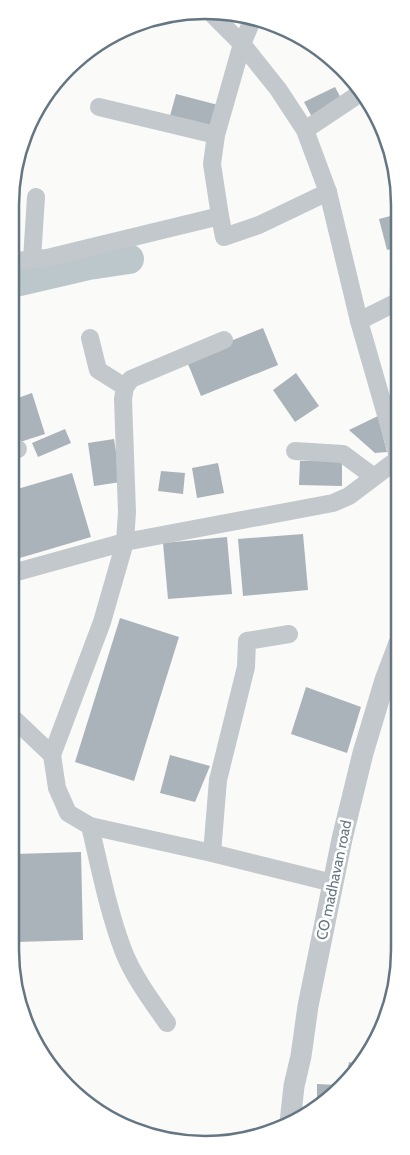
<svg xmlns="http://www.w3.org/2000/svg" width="410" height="1155" font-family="Cabin,sans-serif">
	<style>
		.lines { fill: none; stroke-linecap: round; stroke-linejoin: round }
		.river { stroke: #bbc7cb; stroke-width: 30 }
		.building { fill: #aab3b9 }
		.minor { stroke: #c3c8cc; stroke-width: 18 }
		.tertiary { stroke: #c3c8cc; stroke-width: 21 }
		.labels { text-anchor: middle; stroke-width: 5; stroke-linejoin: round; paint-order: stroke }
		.street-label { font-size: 15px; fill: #657683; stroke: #fff }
		.rim { fill: none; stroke: #657683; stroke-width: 2.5 }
	</style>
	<rect width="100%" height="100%" fill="#fafaf8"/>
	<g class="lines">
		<path class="river" d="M16 282 89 265 129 259"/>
	</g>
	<g class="building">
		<path d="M335 87 343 102 312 117 304 102Z"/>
		<path d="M176 94 218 105 212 127 170 116Z"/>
		<path d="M398 214V247L387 250 379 219Z"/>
		<path d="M263 328 278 365 201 396 186 359Z"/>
		<path d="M296 373 319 406 295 422 273 390Z"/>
		<path d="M32 393 45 434 17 443 14 434 15 399Z"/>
		<path d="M378 416 387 452 375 453 349 430Z"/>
		<path d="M65 429 71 443 38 457 32 443Z"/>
		<path d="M114 439 121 482 94 486 88 443Z"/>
		<path d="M300 461H342V486L299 485Z"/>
		<path d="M218 463 224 493 197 498 192 468Z"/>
		<path d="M161 471 185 473 183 494 158 491Z"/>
		<path d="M72 473 91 537 13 560 14 490Z"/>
		<path d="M303 534 308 590 243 596 238 539Z"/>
		<path d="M227 537 232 594 168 599 163 543Z"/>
		<path d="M120 618 179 637 134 781 75 762Z"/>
		<path d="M306 687 361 707 347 753 291 734Z"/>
		<path d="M170 755 210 766 195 802 160 793Z"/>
		<path d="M81 852 83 940 16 942 14 854Z"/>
		<path d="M349 1062 361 1065 345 1081Z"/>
		<path d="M317 1084 337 1085V1089L317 1108Z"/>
	</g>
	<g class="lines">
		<g class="minor">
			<path d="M212 14 242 44 278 89 305 130 328 192 359 321 399 460"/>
			<path d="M99 107 216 135"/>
			<path d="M305 130 362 92"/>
			<path d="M220 216 212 164 216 135 242 44 254 16"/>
			<path d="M32 259 36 197"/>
			<path d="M16 261 47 258 220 216 224 237 259 225 328 192"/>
			<path d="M359 321 399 301"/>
			<path d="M90 338 98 370 125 387"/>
			<path d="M224 340 131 379 125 387 123 399 127 512 125 542 102 622 52 755 57 788 68 813 90 826 212 853 333 883"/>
			<path d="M14 451 18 449"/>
			<path d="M295 451 343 454 374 477"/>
			<path d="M13 573 125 542 333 503 349 496 398 459"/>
			<path d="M12 717 52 755"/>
			<path d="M90 826C100 868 108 910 123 950 133 976 151 1000 167 1023"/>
			<path d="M212 853 218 780 246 667 247 641 289 634"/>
		</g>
		<path class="tertiary" d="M290 1123 294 1086 301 1056 308 1006 342 839 363 753 385 680 399 643"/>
	</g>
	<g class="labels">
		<g class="street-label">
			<text transform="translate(334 880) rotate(-78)" y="5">CO madhavan road</text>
		</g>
	</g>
	<path d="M0 0H410V1155H0ZM205 19H205A186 186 0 0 1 391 205V950A186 186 0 0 1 205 1136H205A186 186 0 0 1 19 950V205A186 186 0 0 1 205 19Z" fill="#fff" fill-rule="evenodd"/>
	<path class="rim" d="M205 19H205A186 186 0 0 1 391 205V950A186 186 0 0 1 205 1136H205A186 186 0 0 1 19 950V205A186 186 0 0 1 205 19Z"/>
</svg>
